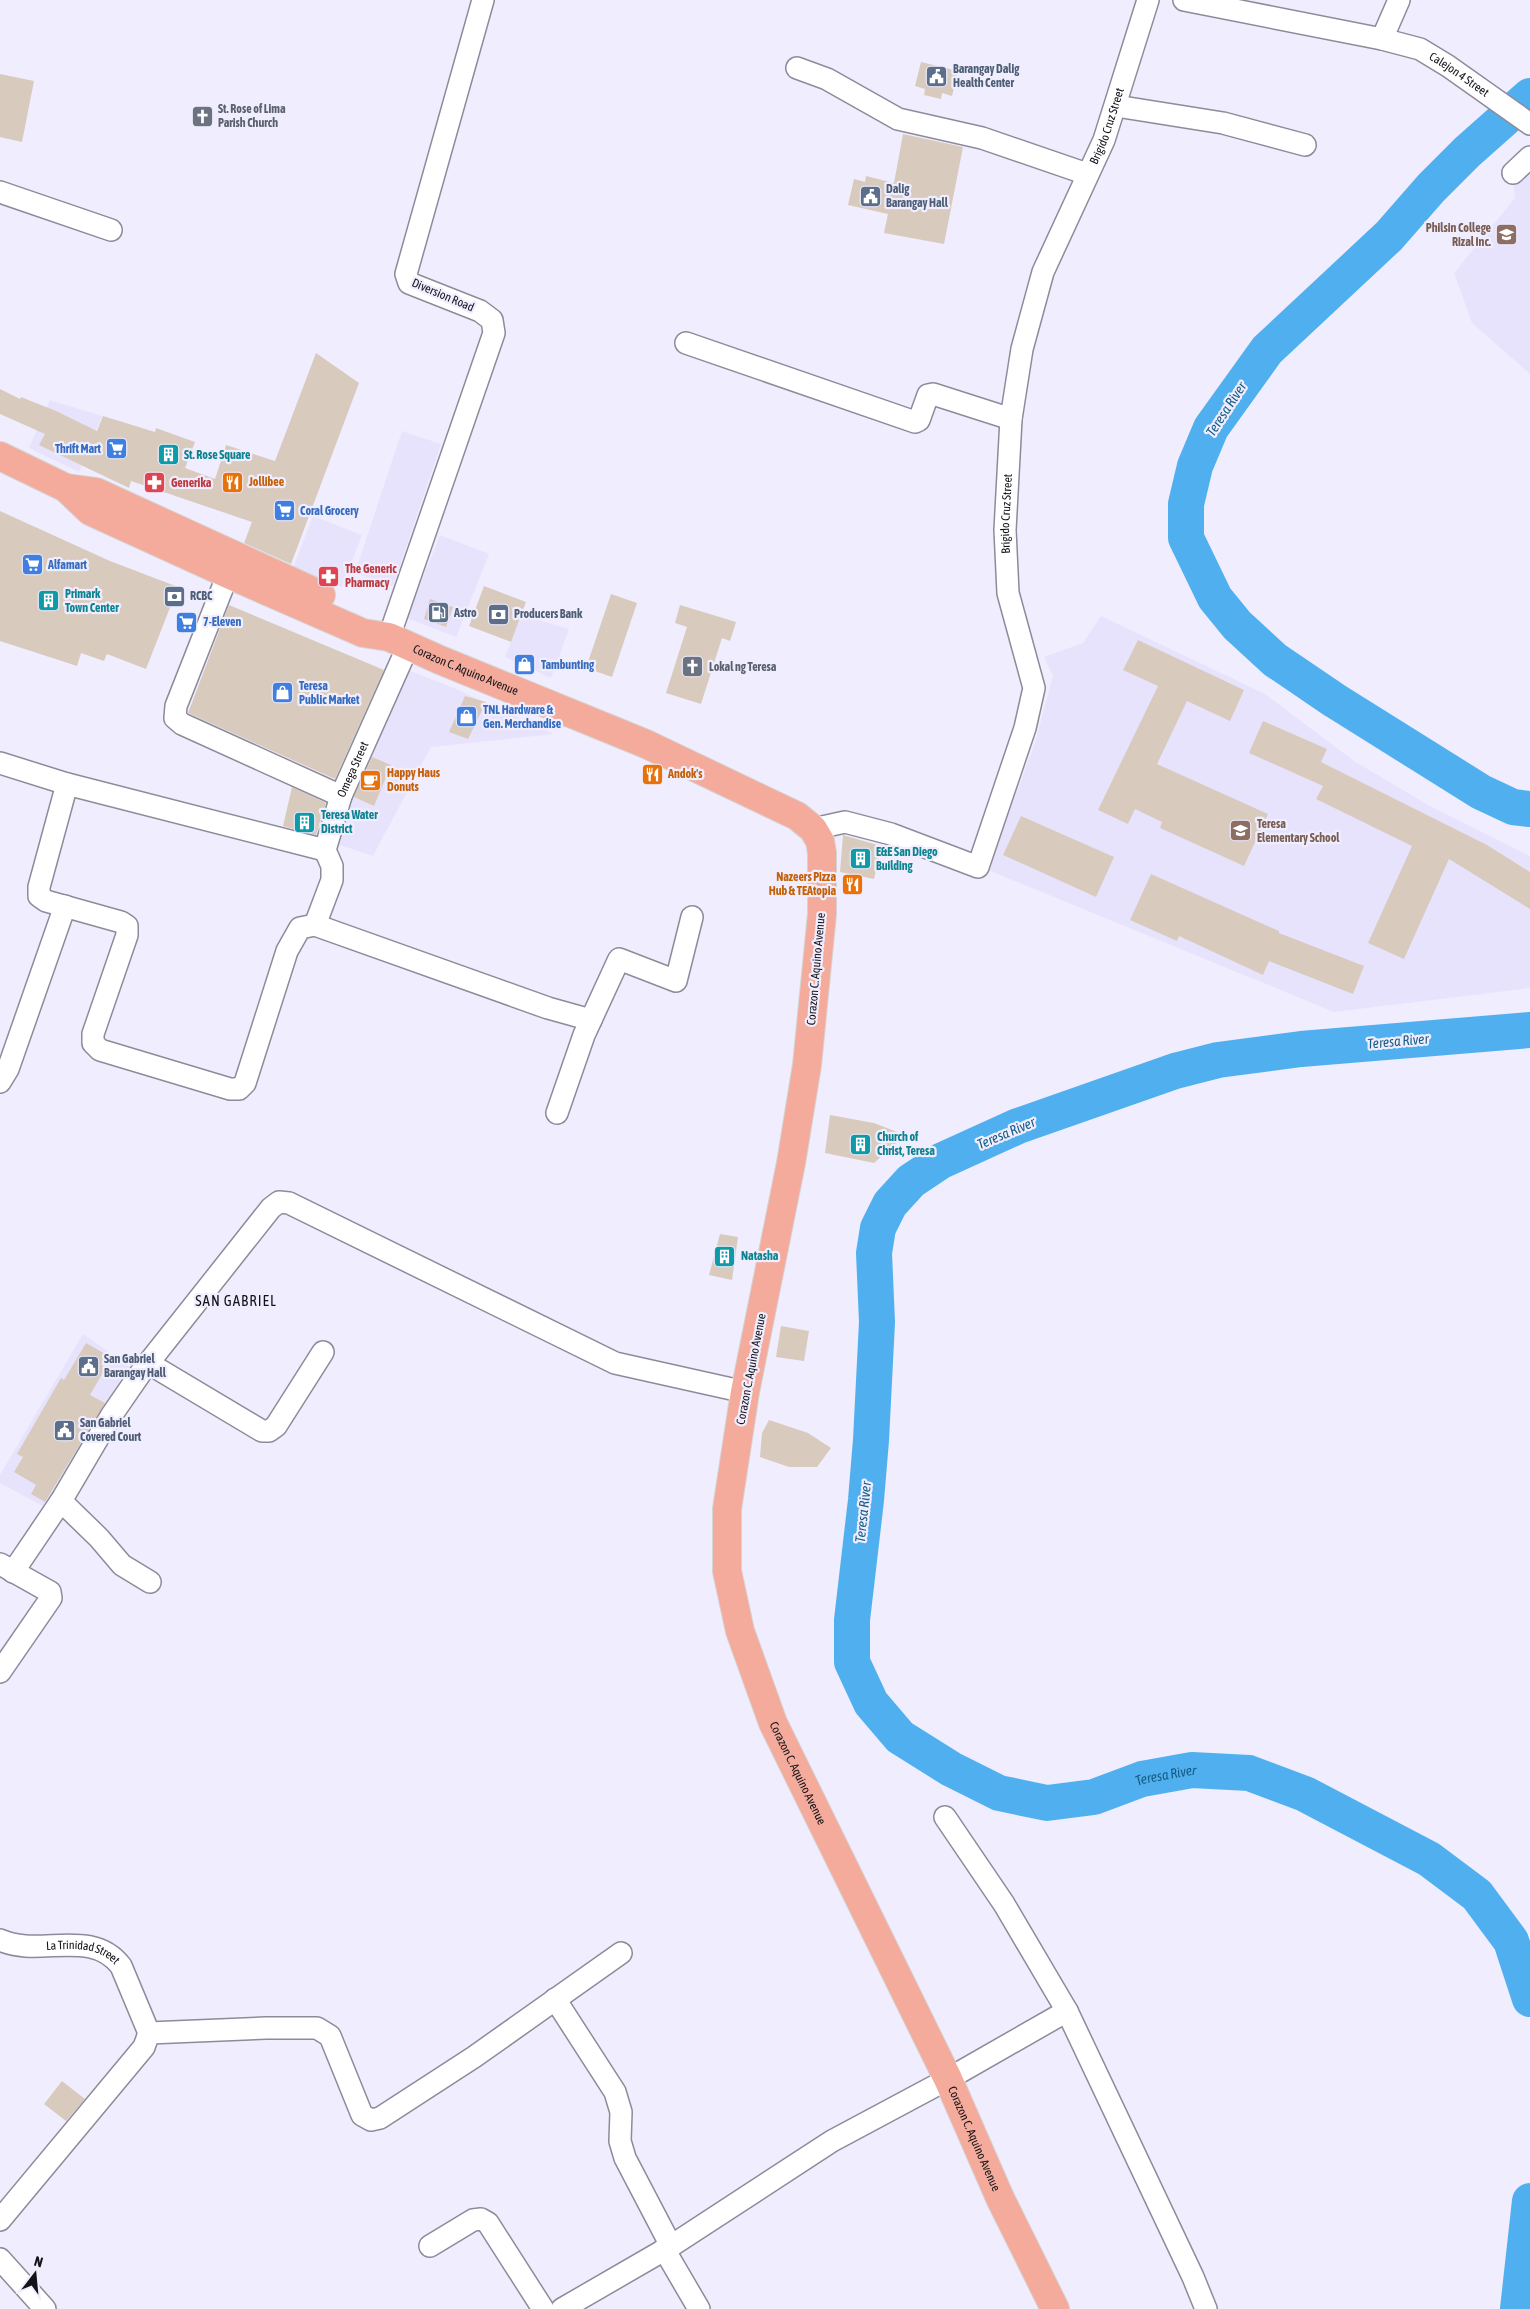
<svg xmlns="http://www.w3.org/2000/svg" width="1530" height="2309" font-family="'Asap Condensed',sans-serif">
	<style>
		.built { fill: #e7e3fc }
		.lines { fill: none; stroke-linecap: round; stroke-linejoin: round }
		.river { stroke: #50b0ef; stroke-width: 36 }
		.building { fill: #d8cbbe }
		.minor-casing { stroke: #8d8b9a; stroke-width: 24 }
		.major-casing { stroke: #d5d4d5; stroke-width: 30 }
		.minor { stroke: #fff; stroke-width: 21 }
		.major { stroke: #f4ab9b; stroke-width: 28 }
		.labels { text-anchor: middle; stroke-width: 4.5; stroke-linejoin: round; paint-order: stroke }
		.service-label { font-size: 12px; font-weight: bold; fill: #4e5e75; stroke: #f0edfe; text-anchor: start }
		.street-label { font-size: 12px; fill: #131218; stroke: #f0edfe }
		.worship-label { font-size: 12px; font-weight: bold; fill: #5b616d; stroke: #f0edfe; text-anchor: start }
		.education-label { font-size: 12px; font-weight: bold; fill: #785e54; stroke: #f0edfe; text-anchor: end }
		.shop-label { font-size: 12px; font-weight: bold; fill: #366cbe; stroke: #f0edfe; text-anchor: start }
		.culture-label { font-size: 12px; font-weight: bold; fill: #0d838f; stroke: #f0edfe; text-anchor: start }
		.food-label { font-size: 12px; font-weight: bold; fill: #c56008; stroke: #f0edfe; text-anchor: start }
		.health-label { font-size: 12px; font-weight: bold; fill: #be3a42; stroke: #f0edfe; text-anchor: start }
		.water-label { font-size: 14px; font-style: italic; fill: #155c86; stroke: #f0edfe }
		.quarter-label { font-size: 15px; letter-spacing: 1px; fill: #131218; stroke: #f0edfe }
	</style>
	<rect width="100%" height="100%" fill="#f0edfe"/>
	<g class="built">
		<path d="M1530 155V374L1472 323 1454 273 1515 198 1513 174Z"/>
		<path d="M50 400 102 416 79 472 29 448Z"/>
		<path d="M402 431 441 444 393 586 355 573Z"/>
		<path d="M313 516 362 535 342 587 293 568Z"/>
		<path d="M440 535 489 554 456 637 407 618Z"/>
		<path d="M521 615 569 629 551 678 505 657Z"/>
		<path d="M1101 616 1265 694 1354 761 1428 805 1530 856V988L1334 1012 988 870 1035 743 1053 676 1044 657 1083 643Z"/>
		<path d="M405 669 454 688 554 734 431 747 373 856 334 843Z"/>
		<path d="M83 1334 151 1382 114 1425 63 1517 0 1483V1475Z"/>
	</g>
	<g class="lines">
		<g class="river">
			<path d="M1530 96 1467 152 1431 188 1389 236 1267 350 1211 428 1195 466 1186 504V538L1215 598 1237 625 1275 660 1334 700 1481 792 1513 807 1530 809"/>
			<path id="s1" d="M1530 1030 1301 1049 1218 1060 1175 1071 1018 1126 941 1161 911 1181 890 1204 878 1228 874 1253 877 1322 871 1440 866 1500 852 1620V1662L871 1703 900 1737 951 1769 999 1793 1047 1803 1094 1797 1142 1779 1192 1770 1249 1773 1305 1794 1429 1859 1477 1895 1511 1941 1530 1999"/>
			<path d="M1518 2309 1530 2201"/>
		</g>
	</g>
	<g class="building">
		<path d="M921 62 958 71 952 96 942 93 941 99 924 95 925 89 915 86Z"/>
		<path d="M0 74 34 81 22 142 0 137Z"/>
		<path d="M903 134 963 147 944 244 884 233 888 214 848 205 854 179 865 182 866 176 894 183Z"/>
		<path d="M316 353 359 383 291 564 244 543 252 522 131 481 129 488 39 445 45 434 0 414V389L20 399 21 397 56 411 97 431 103 416 155 432 156 428 195 442 185 468 215 479 226 445 275 461Z"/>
		<path d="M0 511 110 561 178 587 146 669 107 654 104 661 81 653 77 666 0 641Z"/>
		<path d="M484 586 526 602 511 642 469 626Z"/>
		<path d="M611 594 637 603 612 677 586 668Z"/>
		<path d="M430 599 453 607 446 627 424 619Z"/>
		<path d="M229 605 384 670 335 779 188 713Z"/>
		<path d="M680 605 736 622 730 641 722 638 701 704 666 693 687 627 675 623Z"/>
		<path d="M1138 640 1244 690 1230 721 1187 701 1157 764 1268 814 1244 866 1160 828 1162 822 1135 809 1128 824 1098 810 1158 686 1123 670Z"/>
		<path d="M465 696 486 702 468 739 449 732Z"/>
		<path d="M1263 721 1327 749 1321 762 1487 845 1530 872V909L1449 859 1404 959 1368 943 1412 846 1316 799 1323 786 1249 753Z"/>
		<path d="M372 757 391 765 374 806 354 797Z"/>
		<path d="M292 787 326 803 316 835 283 826Z"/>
		<path d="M1021 816 1114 857 1096 897 1003 855Z"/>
		<path d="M843 835 881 846 874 879 840 872Z"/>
		<path d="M1151 874 1279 931V933L1364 966 1353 994 1269 961 1263 975 1179 936 1177 941 1130 920Z"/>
		<path d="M830 1115 874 1123 905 1135 874 1163 825 1153Z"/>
		<path d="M720 1234 738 1237 732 1280 709 1275Z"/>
		<path d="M781 1326 809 1331 804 1361 776 1357Z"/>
		<path d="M86 1343 107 1355 101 1365 106 1367 90 1395 105 1403 45 1502 31 1494 36 1485 14 1472 23 1457 17 1454 61 1378 64 1380Z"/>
		<path d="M769 1420 808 1433 831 1448 817 1467H789L760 1457 762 1433Z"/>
		<path d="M62 2081 85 2099 66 2121 44 2104Z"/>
	</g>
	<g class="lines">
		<defs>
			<g id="minor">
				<path d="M1184 0 1382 39 1399 0"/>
				<path id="s2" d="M1382 39 1420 49 1448 66 1530 124"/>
				<path d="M797 68 827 79 898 119 982 138 1087 174"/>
				<path d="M1116 106 1223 123 1305 145"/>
				<path d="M1513 173 1530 157"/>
				<path d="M0 192 111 230"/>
				<path d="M686 343 915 422 919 420 928 395 933 394 1011 419"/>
				<path d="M228 574 176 706 175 718 182 724 341 796"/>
				<path d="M389 637 494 333 492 320 480 311 409 283 406 274 483 0"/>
				<path d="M0 763 67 784 325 850"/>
				<path d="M67 784 39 887V896L46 901 121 922 127 926V935L93 1034V1043L100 1050 230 1089H239L245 1083 287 951 300 928 315 925 548 1008 591 1020"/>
				<path id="s3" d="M813 829 845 822 891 834 978 867 1025 728 1034 688 1008 593 1005 530 1011 419 1022 349 1043 272 1104 140 1148 0"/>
				<path id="s4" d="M315 925 332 880V866L325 850 341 796 408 646"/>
				<path d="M0 1082 8 1069 65 906"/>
				<path d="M557 1113 584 1035 619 959 676 981 692 917"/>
				<path d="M148 1363 262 1431H269L276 1426 323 1352"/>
				<path d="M61 1501 99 1538 122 1565 150 1582"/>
				<path d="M0 1564 50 1592 51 1598 0 1672"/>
				<path d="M13 1572 61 1501 111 1416 142 1371 271 1208 279 1202 289 1203 615 1363 745 1392"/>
				<path d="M945 1817 1004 1904 1067 2011 1193 2277 1206 2309"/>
				<path id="s5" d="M0 1940C39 1958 91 1927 121 1966L149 2033"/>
				<path d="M555 1999 615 2092 621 2112 620 2141 625 2158 671 2246"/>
				<path d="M149 2033 266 2028H317L330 2036 362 2115 371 2120 380 2118 474 2057 621 1953"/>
				<path d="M0 2220 144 2047 149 2033"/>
				<path d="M430 2246 473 2220 481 2219 488 2223 543 2309"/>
				<path d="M664 2249 699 2309"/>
				<path d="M0 2259 45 2309"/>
				<path d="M562 2309 671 2246 832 2141 948 2079 1067 2011"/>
			</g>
			<g id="major">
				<path d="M0 456 66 488 96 492 321 595"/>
				<path id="s6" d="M66 488 90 511 228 574 363 633 389 637 440 660 646 744 797 816 813 829 820 841 822 853V914L807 1065 791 1163 745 1392 727 1509V1571L740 1631 773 1723 948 2079 1000 2198 1055 2309"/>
			</g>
		</defs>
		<use href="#minor" class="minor-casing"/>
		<use href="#major" class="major-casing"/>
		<use href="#minor" class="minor"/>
		<use href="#major" class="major"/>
	</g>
	<defs>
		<symbol id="civic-square" viewBox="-11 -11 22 22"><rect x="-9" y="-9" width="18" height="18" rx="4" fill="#5c6f8a" stroke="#f0edfe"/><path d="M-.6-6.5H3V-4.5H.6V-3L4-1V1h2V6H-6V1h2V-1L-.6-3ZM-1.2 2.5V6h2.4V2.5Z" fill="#fff"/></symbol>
		<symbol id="church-square" viewBox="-11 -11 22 22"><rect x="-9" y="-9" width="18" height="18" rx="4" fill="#6b7280" stroke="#f0edfe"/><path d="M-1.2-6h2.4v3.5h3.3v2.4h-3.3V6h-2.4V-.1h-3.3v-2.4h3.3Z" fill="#fff"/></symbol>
		<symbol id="university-square" viewBox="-11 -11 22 22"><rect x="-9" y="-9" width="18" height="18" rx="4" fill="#8d6e63" stroke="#f0edfe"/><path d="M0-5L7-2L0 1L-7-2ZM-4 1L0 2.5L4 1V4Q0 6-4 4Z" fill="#fff"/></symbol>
		<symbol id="supermarket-square" viewBox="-11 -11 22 22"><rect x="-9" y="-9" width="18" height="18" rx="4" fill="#3f7fe0" stroke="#f0edfe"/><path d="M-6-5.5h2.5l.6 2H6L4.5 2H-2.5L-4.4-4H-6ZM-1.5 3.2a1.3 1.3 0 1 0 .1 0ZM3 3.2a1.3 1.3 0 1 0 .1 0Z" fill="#fff"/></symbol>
		<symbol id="building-square" viewBox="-11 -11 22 22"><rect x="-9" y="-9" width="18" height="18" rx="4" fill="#0f9aa8" stroke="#f0edfe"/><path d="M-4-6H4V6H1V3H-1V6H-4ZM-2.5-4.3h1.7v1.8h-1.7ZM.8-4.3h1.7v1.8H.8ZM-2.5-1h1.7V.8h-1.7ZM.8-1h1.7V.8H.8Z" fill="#fff"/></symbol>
		<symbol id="restaurant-square" viewBox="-11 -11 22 22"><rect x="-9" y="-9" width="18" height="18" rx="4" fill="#e8710a" stroke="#f0edfe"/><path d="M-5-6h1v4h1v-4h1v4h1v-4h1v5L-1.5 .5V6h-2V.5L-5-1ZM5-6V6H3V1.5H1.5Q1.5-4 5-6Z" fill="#fff"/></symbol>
		<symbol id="pharmacy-square" viewBox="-11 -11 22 22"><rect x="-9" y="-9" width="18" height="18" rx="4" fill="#e0444e" stroke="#f0edfe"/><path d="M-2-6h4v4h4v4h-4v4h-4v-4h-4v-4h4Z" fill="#fff"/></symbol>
		<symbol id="bank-square" viewBox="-11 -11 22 22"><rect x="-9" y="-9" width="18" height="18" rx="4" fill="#5c6f8a" stroke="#f0edfe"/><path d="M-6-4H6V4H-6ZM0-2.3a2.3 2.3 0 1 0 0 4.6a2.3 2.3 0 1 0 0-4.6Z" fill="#fff"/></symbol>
		<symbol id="fuel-square" viewBox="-11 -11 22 22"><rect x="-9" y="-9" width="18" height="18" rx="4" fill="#5c6f8a" stroke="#f0edfe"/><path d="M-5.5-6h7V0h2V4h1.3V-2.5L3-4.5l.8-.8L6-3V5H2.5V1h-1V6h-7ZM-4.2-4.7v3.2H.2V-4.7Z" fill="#fff"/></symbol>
		<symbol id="shop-square" viewBox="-11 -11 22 22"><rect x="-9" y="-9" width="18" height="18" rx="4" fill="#3f7fe0" stroke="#f0edfe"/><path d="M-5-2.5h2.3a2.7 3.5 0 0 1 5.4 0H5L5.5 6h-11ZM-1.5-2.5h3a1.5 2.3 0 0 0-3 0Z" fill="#fff"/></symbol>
		<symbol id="cafe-square" viewBox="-11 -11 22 22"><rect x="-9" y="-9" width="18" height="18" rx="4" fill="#e8710a" stroke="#f0edfe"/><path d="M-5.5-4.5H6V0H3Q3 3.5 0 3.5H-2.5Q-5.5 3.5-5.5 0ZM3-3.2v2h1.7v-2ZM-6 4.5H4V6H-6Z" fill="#fff"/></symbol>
		<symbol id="school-square" viewBox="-11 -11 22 22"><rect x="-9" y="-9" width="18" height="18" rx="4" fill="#8d6e63" stroke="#f0edfe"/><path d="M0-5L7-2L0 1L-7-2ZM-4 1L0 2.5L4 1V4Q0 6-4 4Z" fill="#fff"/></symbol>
	</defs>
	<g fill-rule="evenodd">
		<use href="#civic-square" x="924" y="64" width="25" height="25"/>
		<use href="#church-square" x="190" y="104" width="25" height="25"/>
		<use href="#civic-square" x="858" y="184" width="25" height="25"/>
		<use href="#university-square" x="1494" y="222" width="25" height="25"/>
		<use href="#supermarket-square" x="104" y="436" width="25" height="25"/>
		<use href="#building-square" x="156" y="442" width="25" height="25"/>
		<use href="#restaurant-square" x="220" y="470" width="25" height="25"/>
		<use href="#pharmacy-square" x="142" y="470" width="25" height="25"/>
		<use href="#supermarket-square" x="272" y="498" width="25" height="25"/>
		<use href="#supermarket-square" x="20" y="552" width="25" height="25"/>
		<use href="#pharmacy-square" x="316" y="564" width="25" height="25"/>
		<use href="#bank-square" x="162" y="584" width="25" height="25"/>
		<use href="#building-square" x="36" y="588" width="25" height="25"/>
		<use href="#fuel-square" x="426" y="600" width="25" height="25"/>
		<use href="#bank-square" x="486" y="602" width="25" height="25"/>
		<use href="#supermarket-square" x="174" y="610" width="25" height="25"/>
		<use href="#shop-square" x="512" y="652" width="25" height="25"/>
		<use href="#church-square" x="680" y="654" width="25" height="25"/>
		<use href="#shop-square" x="270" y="680" width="25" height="25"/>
		<use href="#shop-square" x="454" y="704" width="25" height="25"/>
		<use href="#restaurant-square" x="640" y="762" width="25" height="25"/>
		<use href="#cafe-square" x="358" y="768" width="25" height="25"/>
		<use href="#building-square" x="292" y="810" width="25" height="25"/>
		<use href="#school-square" x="1228" y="818" width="25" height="25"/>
		<use href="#building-square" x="848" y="846" width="25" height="25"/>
		<use href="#restaurant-square" x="840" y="872" width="25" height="25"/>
		<use href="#building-square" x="848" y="1132" width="25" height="25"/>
		<use href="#building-square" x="712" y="1244" width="25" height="25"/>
		<use href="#civic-square" x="76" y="1354" width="25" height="25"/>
		<use href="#civic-square" x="52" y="1418" width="25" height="25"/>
	</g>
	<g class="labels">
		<g class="service-label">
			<text x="953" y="73">Barangay Dalig<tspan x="953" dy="14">Health Center</tspan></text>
			<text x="886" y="193">Dalig<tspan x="886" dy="14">Barangay Hall</tspan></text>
			<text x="190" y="600">RCBC</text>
			<text x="454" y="617">Astro</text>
			<text x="514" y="618">Producers Bank</text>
			<text x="104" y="1363">San Gabriel<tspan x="104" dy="14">Barangay Hall</tspan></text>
			<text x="80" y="1427">San Gabriel<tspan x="80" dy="14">Covered Court</tspan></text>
		</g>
		<g class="street-label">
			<text dy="4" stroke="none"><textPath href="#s2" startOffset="86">Calejon 4 Street</textPath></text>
			<text dy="4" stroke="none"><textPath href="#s3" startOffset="944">Brigido Cruz Street</textPath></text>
			<text transform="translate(443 295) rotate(23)" y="4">Diversion Road</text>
			<text dy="4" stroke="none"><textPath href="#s3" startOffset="539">Brigido Cruz Street</textPath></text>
			<text dy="4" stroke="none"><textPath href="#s6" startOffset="442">Corazon C. Aquino Avenue</textPath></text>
			<text dy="4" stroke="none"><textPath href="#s4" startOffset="165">Omega Street</textPath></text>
			<text transform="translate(816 969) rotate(-85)" y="4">Corazon C. Aquino Avenue</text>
			<text transform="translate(751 1369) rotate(-79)" y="4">Corazon C. Aquino Avenue</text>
			<text dy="4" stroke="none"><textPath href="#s6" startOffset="1792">Corazon C. Aquino Avenue</textPath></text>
			<text dy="4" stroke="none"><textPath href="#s5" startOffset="85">La Trinidad Street</textPath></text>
			<text dy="4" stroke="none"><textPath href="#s6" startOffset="2198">Corazon C. Aquino Avenue</textPath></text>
		</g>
		<g class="worship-label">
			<text x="218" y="113">St. Rose of Lima<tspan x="218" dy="14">Parish Church</tspan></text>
			<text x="709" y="671">Lokal ng Teresa</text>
		</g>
		<g class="education-label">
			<text x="1491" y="232">Philsin College<tspan x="1491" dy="14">Rizal Inc.</tspan></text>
			<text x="1257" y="828" text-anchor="start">Teresa<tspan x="1257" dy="14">Elementary School</tspan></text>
		</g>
		<g class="shop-label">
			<text x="101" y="453" text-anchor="end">Thrift Mart</text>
			<text x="300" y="515">Coral Grocery</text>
			<text x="48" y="569">Alfamart</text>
			<text x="203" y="626">7-Eleven</text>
			<text x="541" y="669">Tambunting</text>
			<text x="299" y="690">Teresa<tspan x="299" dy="14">Public Market</tspan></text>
			<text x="483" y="714">TNL Hardware &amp;<tspan x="483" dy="14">Gen. Merchandise</tspan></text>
		</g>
		<g class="culture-label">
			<text x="184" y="459">St. Rose Square</text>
			<text x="65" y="598">Primark<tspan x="65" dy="14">Town Center</tspan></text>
			<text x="321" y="819">Teresa Water<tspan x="321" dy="14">District</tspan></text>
			<text x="876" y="856">E&amp;E San Diego<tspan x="876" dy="14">Building</tspan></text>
			<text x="877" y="1141">Church of<tspan x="877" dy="14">Christ, Teresa</tspan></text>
			<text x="741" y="1260">Natasha</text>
		</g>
		<g class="food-label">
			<text x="249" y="486">Jollibee</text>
			<text x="387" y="777">Happy Haus<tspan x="387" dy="14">Donuts</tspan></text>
			<text x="668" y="778">Andok's</text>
			<text x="836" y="881" text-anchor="end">Nazeers Pizza<tspan x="836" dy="14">Hub &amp; TEAtopia</tspan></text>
		</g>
		<g class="health-label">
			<text x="171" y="487">Generika</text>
			<text x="345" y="573">The Generic<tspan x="345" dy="14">Pharmacy</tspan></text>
		</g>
		<g class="water-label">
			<text transform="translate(1226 409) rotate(-57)" y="5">Teresa River</text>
			<text transform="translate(1398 1041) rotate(-5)" y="5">Teresa River</text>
			<text transform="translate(1006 1133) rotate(-23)" y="5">Teresa River</text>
			<text transform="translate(863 1512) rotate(-84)" y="5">Teresa River</text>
			<text dy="5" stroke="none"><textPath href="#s1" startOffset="1514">Teresa River</textPath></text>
		</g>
		<g class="quarter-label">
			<text x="236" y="1306">SAN GABRIEL</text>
		</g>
	</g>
	<g transform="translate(35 2274) rotate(16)" stroke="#f0edfe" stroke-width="4" paint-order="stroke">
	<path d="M0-4L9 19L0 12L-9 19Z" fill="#131218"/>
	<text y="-8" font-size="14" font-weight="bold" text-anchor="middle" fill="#131218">N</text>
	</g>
</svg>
